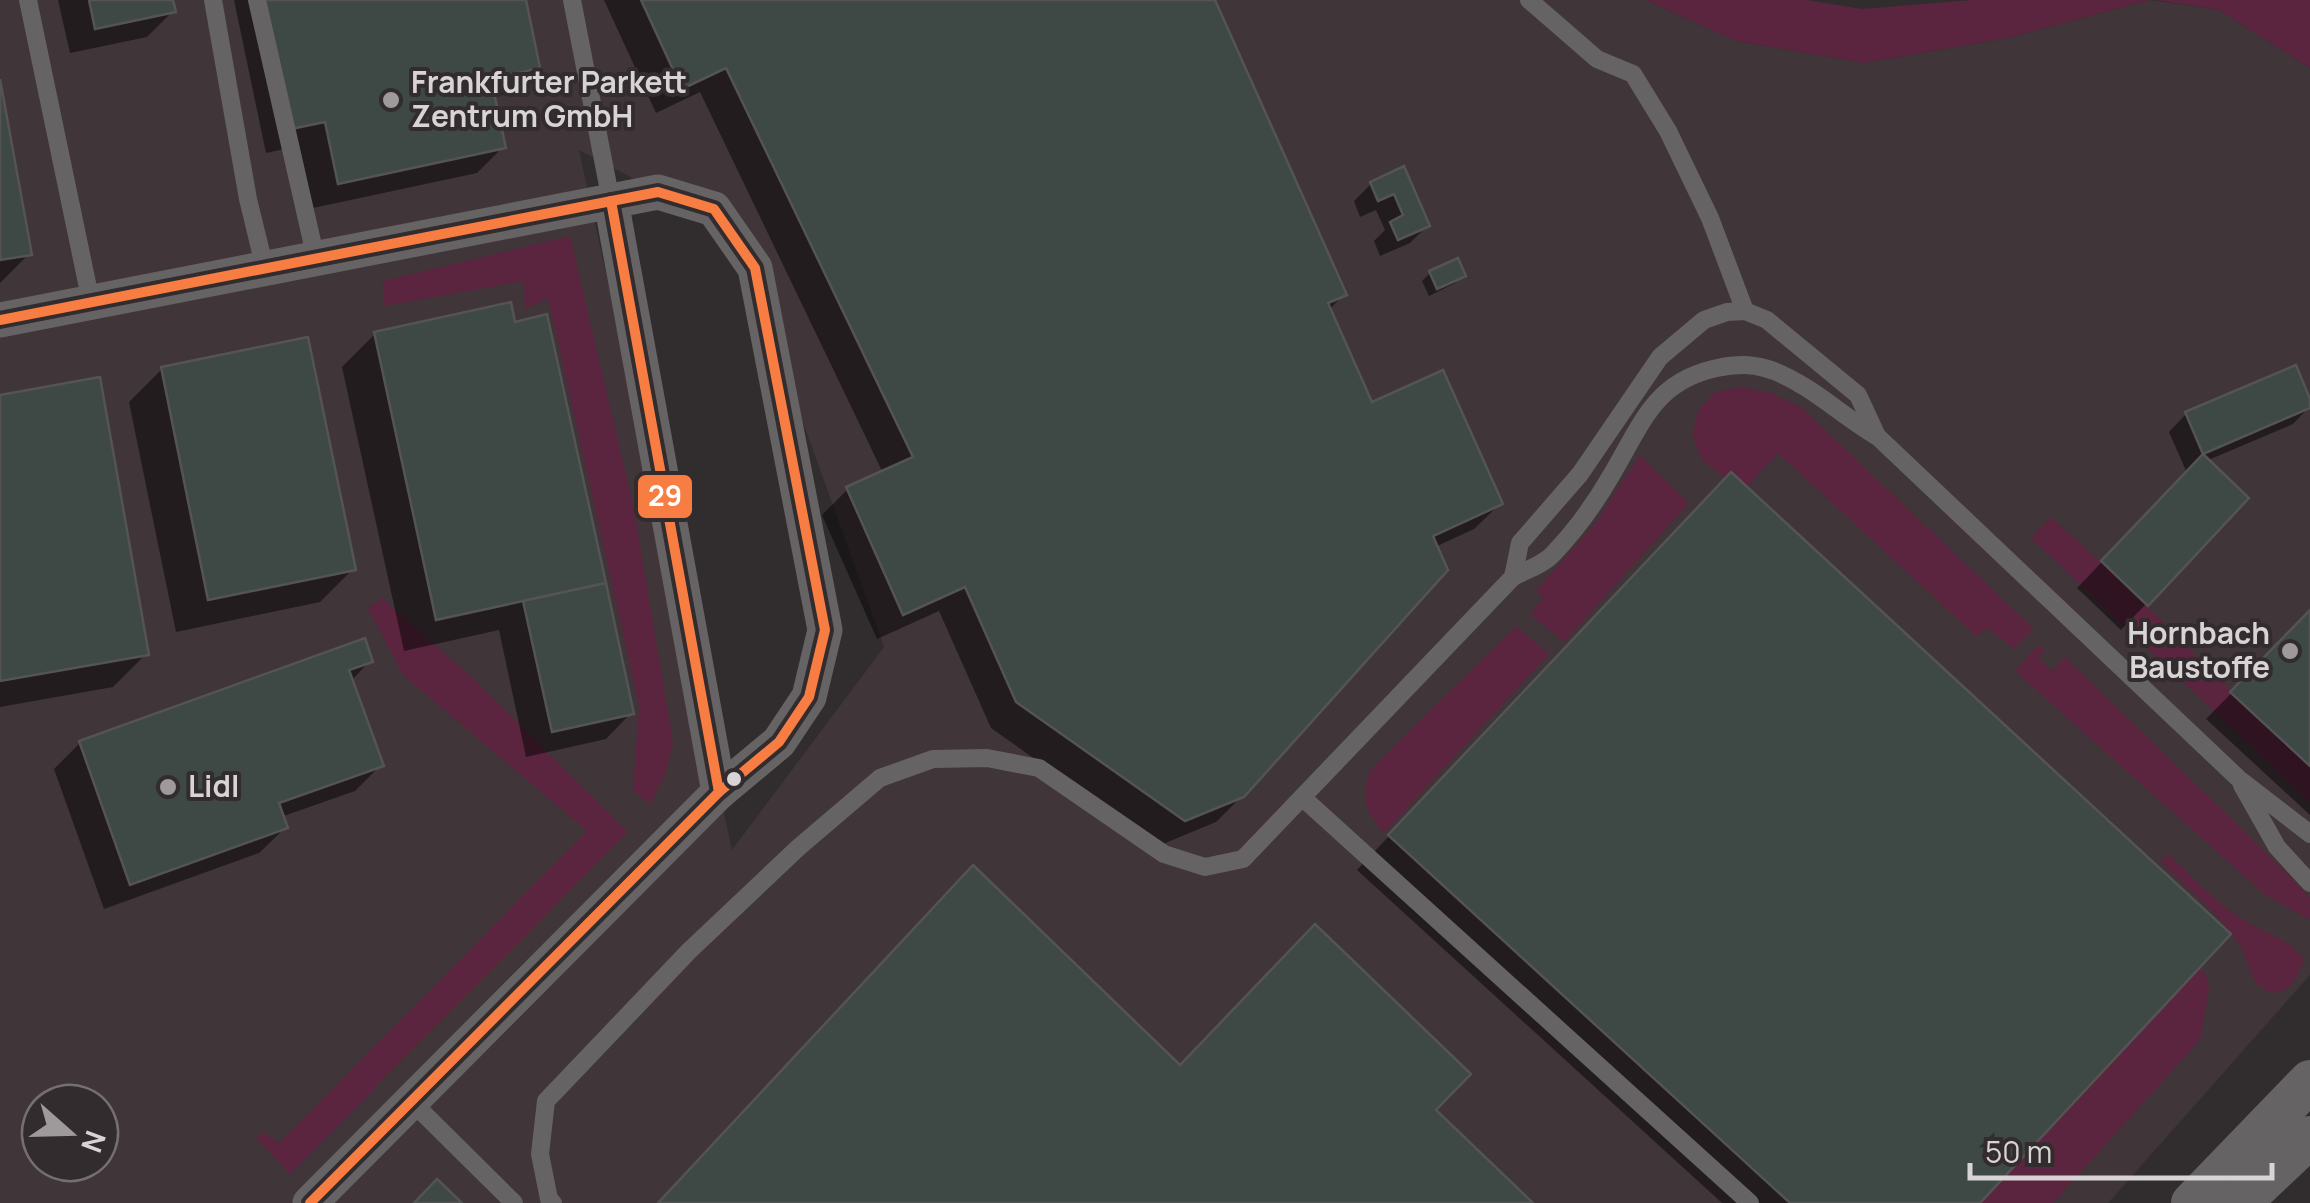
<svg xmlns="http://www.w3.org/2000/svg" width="2310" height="1203" font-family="Manrope,sans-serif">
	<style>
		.built { fill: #403539; fill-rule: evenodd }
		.green { fill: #5b253f }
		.shadow { fill: #0007 }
		.building { fill: #3e4845; stroke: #545454; stroke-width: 2.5 }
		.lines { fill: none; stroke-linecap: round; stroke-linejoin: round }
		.service { stroke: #666365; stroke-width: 18 }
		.minor { stroke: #666365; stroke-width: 35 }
		.tertiary { stroke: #666365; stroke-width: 42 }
		.bus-1-casing { stroke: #322c2e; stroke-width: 18 }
		.bus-1 { stroke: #f77d43; stroke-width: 10 }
		.poi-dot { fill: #9e9a9c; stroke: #322c2e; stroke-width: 4 }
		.bus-dot { fill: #d8d4d6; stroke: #322c2e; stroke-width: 4 }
		.labels { text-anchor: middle; stroke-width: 8; stroke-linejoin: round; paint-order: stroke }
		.poi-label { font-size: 30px; font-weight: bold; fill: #d8d4d6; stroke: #322c2e; text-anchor: start }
		.line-badge { stroke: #322c2e; stroke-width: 4 }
		.badge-label { font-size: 28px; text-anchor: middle; font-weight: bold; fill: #fff }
	</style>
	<rect width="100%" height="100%" fill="#312d2f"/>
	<path class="built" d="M0 0H1646L1736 41 1864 63 2008 38 2150 0 2219 10 2310 68V975L2108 1203H0ZM579 150 734 231 884 647 732 850ZM40 1103H100V1163H40Z"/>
	<g class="green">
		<path d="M1646 0H1806L1862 9 1973 0H2150L2008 38 1864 63 1736 41Z"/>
		<path d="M2155 0H2310V68L2219 10Z"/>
		<path d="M570 236 634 509 673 742 665 775 650 805 633 790 639 705 548 297 525 310 524 281 384 306 383 281Z"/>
		<path d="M1739 387 1771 393 1801 407 2034 629 2014 649 1988 628 1977 637 1778 453 1747 487 1732 472 1725 478 1702 460 1692 434 1699 409 1715 392Z"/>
		<path d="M1640 455 1689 503 1564 642 1530 614 1543 598 1536 590 1594 525Z"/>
		<path d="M2051 517C2141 596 2222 684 2310 766V802L2031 538Z"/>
		<path d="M382 598 478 683 628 832 290 1174 256 1138 264 1132 279 1143 587 831 403 675 368 608Z"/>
		<path d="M1516 626 1549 654 1384 833C1365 812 1360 795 1371 769Z"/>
		<path d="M2038 645 2045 649 2039 658 2052 671 2065 657 2287 873 2310 898V920L2264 894 2015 671Z"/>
		<path d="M2168 854C2191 875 2213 899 2239 917 2261 933 2288 937 2304 959 2299 977 2285 1003 2262 988 2249 980 2248 959 2241 947 2221 915 2186 888 2160 861Z"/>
		<path d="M2200 967 2208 978 2209 991 2200 1040 2053 1203H1980Z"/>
	</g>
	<g class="shadow">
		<path d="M58 0H171L173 11 147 37 70 53Z"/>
		<path d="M234 0H523L537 67 512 93 493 97 503 147 477 173 313 208 299 146 266 153Z"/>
		<path d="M604 0H1212L1344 294 1329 310 1371 405 1500 504 1474 529 1435 547 1242 796 1216 822 1158 846 991 728 939 611 877 639 822 515 848 489 883 473 700 92 656 113Z"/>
		<path d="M0 93 29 254 0 283Z"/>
		<path d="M1403 170 1427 226 1410 243 1380 256 1374 241 1385 230 1376 210 1360 217 1354 201 1371 184Z"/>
		<path d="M1430 273 1463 275 1455 283 1429 296 1422 281Z"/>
		<path d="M375 334 631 713 606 739 526 757 499 630 404 651 342 367Z"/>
		<path d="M162 369 353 569 320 602 176 632 129 402Z"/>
		<path d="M0 398 146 654 113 687 0 707Z"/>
		<path d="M2310 406 2293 424 2206 461 2146 604 2121 630 2077 588 2187 473 2169 432 2186 414Z"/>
		<path d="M1699 508 1976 1203H1722L1357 870Z"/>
		<path d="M2310 613V815L2206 719Z"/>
		<path d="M370 661 351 681 381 765 355 791 281 817 285 828 259 853 104 909 54 769 80 743Z"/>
	</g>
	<g class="building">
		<path d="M89 0H173L176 12 95 29Z"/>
		<path d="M264 0H526L540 68 491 79 506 148 338 184 325 122 291 129Z"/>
		<path d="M641 0H1215L1347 295 1328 303 1372 402 1443 370 1503 504 1433 536 1448 570 1244 797 1185 821 1016 702 965 587 903 615 846 487 913 457 726 68 682 89Z"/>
		<path d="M0 79 32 255 0 260Z"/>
		<path d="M1404 166 1430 226 1398 240 1390 222 1403 215 1394 194 1378 201 1370 182Z"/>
		<path d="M1458 258 1466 276 1437 289 1429 271Z"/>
		<path d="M511 302 515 322 547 314 606 583 436 620 374 332Z"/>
		<path d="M308 337 356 570 208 600 161 367Z"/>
		<path d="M2296 365 2310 399V408L2203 454 2185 412Z"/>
		<path d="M100 377 149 655 0 681V395Z"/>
		<path d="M2203 454 2249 498 2148 606 2101 561Z"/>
		<path d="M1731 472 2231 934 1980 1203H1790L1388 835Z"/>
		<path d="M606 583 634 714 552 732 523 601Z"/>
		<path d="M2310 610V766L2230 692Z"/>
		<path d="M365 638 373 662 349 670 384 766 279 803 288 828 130 885 79 741Z"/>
		<path d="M973 865 1180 1065 1315 924 1471 1074 1436 1110 1533 1203H658Z"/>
		<path d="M437 1179 462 1203H414Z"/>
	</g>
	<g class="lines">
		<g class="service">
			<path d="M28 0 91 302"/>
			<path d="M213 0 248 199 265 269"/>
			<path d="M257 0 316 259"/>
			<path d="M572 0 611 201"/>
			<path d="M1529 0 1597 59 1633 74 1668 131 1710 218 1745 311"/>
			<path d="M1513 577 1520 543 1580 474 1660 357 1704 320 1727 312 1745 311 1767 320 1858 395 1877 436"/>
			<path d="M2242 785 2277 847 2310 883"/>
			<path d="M1303 798 1750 1203"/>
			<path d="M411 1101 514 1203"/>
			<path d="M553 1203 549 1199 540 1154 546 1101 689 951 799 847 880 778 933 759 987 758 1039 768 1164 854 1205 867 1243 859 1513 577C1526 570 1543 565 1553 554 1575 531 1596 502 1612 474 1643 422 1655 379 1722 367 1742 364 1755 364 1774 371 1812 386 1842 416 1878 437L2239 779 2310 834"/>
		</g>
		<g class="minor">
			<path d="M611 201 719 792"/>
			<path d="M0 320 658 192 714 209 755 268 825 630 809 697 779 742 719 792 310 1203"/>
		</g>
		<g class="tertiary">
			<path d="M2192 1203 2310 1081"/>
			<path d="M2240 1203 2310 1137"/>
		</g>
		<defs>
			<g id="bus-1">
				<path d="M611 201 719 792"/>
				<path d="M0 320 658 192 714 209 755 268 825 630 809 697 779 742 719 792 310 1203"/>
			</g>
		</defs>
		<use href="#bus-1" class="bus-1-casing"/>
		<use href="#bus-1" class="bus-1"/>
	</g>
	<g class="poi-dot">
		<circle cx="391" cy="100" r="10"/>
		<circle cx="2290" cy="651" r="10"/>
		<circle cx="168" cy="787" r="10"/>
	</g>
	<circle class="bus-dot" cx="734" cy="779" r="9"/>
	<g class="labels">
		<g class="poi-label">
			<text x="411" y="93">Frankfurter Parkett<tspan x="411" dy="34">Zentrum GmbH</tspan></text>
			<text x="2270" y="644" text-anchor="end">Hornbach<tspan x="2270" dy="34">Baustoffe</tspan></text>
			<text x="188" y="797">Lidl</text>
		</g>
	</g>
	<rect class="line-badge" x="636" y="473" width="58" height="47" rx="10" fill="#f77d43"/>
	<g class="badge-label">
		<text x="665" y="506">29</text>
	</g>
	<g transform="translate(70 1133) rotate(110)"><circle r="48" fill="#322c2e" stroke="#746f71" stroke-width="2.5"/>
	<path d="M0-8L18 38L0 25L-18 38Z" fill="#9e9a9c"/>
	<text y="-15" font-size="28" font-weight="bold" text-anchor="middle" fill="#d8d4d6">N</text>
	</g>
	<path d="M1970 1163v15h302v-15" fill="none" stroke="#d8d4d6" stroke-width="5"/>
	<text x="1985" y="1163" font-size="30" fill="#d8d4d6" stroke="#322c2e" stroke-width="8" paint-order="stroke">50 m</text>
</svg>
